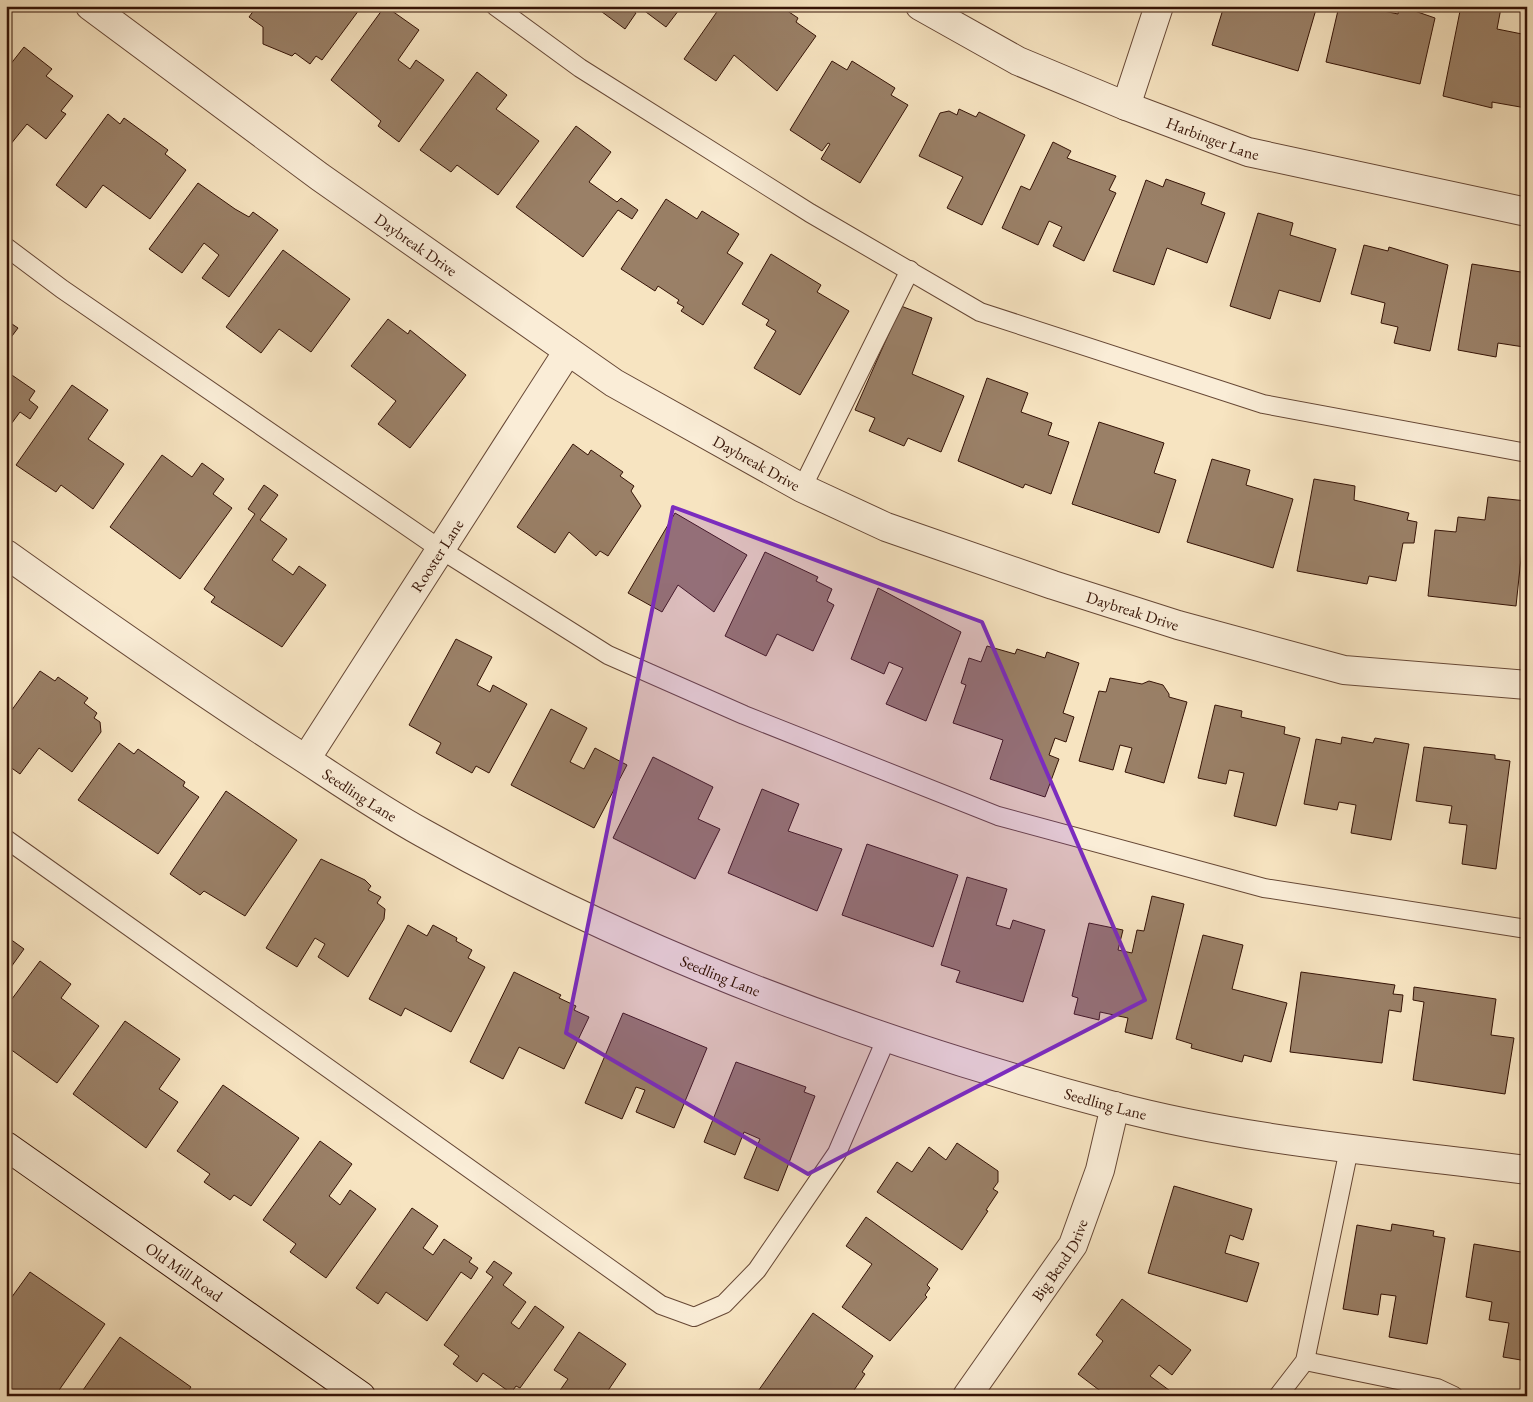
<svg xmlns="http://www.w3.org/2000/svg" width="1533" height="1402" font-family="'EB Garamond',serif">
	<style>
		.building { fill: #9a8067; stroke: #351306 }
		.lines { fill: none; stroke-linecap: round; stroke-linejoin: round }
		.lane-casing { stroke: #664735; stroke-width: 20 }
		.street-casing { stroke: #664735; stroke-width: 30 }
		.secondary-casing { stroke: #351306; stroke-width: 30 }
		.lane { stroke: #faedd7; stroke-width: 18 }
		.street { stroke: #faedd7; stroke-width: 28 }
		.secondary { stroke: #faedd7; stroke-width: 28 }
		.marked { fill: #7b2cbf; fill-opacity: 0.2; stroke: #7b2cbf; stroke-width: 4; stroke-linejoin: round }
		.labels { text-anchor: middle; stroke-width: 4.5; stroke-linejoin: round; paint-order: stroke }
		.street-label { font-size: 16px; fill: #351306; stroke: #faedd7 }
	</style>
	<rect width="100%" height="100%" fill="#f7e4c1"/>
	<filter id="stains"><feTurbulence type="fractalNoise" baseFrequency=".004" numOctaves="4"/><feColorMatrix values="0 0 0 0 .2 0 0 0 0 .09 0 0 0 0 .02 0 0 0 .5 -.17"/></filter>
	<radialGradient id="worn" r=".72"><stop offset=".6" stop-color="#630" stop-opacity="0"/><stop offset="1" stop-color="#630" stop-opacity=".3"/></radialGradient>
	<g class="building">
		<path d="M257 6H362L322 60 316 56 310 64 295 53 292 56 263 44V27L249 17Z"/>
		<path d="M385 6 419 30 398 60 410 69 416 60 444 80 399 142 378 126 381 121 331 80Z"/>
		<path d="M594 6H631L629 8 636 13 625 29Z"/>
		<path d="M638 6H682L666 27Z"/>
		<path d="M721 6H780L798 18 796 22 816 36 777 91 734 55 716 81 684 59Z"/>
		<path d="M1224 6H1317L1298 71 1212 45Z"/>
		<path d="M1339 6H1380L1379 10 1398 14 1399 8 1409 9 1435 18 1420 84 1326 62Z"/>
		<path d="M1461 6 1501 8 1497 29 1527 35 1526 108 1492 102V108L1443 96Z"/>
		<path d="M24 47 52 69 46 76 73 96 61 111 66 114 46 139 27 124 6 150V70Z"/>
		<path d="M832 61 847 70 852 61 895 88 891 95 908 105 860 183 821 159 830 144 828 143 822 151 790 130Z"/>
		<path d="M477 72 507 95 496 109 539 141 498 195 457 165 451 172 420 150Z"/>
		<path d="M959 109 976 117 979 112 1025 135 982 225 947 208 963 177 919 156 940 113 949 111 957 115Z"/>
		<path d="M108 114 120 124 124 118 168 150 165 154 186 170 150 219 103 185 86 208 56 185Z"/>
		<path d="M576 126 611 152 589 182 617 202 621 198 638 210 632 219 618 210 583 257 516 207Z"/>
		<path d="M1053 142 1071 151 1067 158 1116 176 1109 190 1116 193 1084 261 1053 246 1062 227 1049 221 1038 245 1002 228 1021 186 1030 190Z"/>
		<path d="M1166 179 1205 193 1201 204 1225 213 1207 263 1167 248 1154 285 1113 271 1146 180 1163 187Z"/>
		<path d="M198 183 235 209 249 217 253 212 278 230 229 297 202 278 219 255 204 243 182 273 149 249Z"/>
		<path d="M666 199 697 219 702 211 739 234 727 253 743 263 703 325 681 311 684 307 677 303 679 300 658 286 655 291 621 269Z"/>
		<path d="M1258 213 1293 223 1290 235 1336 249 1320 302 1279 290 1270 319 1230 306Z"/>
		<path d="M1364 245 1388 251 1389 247 1448 265 1430 351 1394 343 1398 327 1381 323 1385 303 1351 294Z"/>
		<path d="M283 250 350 299 311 352 279 329 261 353 226 327Z"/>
		<path d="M771 254 821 285 817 292 849 311 800 395 754 368 776 331 766 325 769 320 742 304Z"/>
		<path d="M1472 264 1527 273V329L1524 347 1498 343 1496 357 1458 350Z"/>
		<path d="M901 306 932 318 912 374 964 396 941 452 908 438 904 446 869 431 875 418 855 410Z"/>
		<path d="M388 319 408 334 410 330 466 375 410 448 378 424 396 401 351 366Z"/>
		<path d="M6 320 18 328 6 344Z"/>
		<path d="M6 371 35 391 29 400 38 407 30 419 20 412 6 431Z"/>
		<path d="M987 378 1028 393 1021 412 1052 423 1048 435 1069 442 1051 494 1025 484 1023 488 958 461Z"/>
		<path d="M72 385 108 410 88 439 124 464 93 509 61 485 56 492 16 465Z"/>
		<path d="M1099 422 1164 443 1154 473 1176 480 1159 533 1072 504Z"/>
		<path d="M573 444 588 455 591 450 623 472 620 476 634 486 631 491 641 506 608 556 600 551 596 556 569 532 555 553 517 527Z"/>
		<path d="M162 455 192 477 202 463 224 479 213 494 232 508 180 579 110 527Z"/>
		<path d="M1212 459 1250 470 1246 485 1293 499 1273 568 1187 542Z"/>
		<path d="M1314 479 1355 486 1354 500 1409 513 1407 520 1417 522 1414 543H1403L1396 581 1369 576 1367 584 1297 571Z"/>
		<path d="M264 485 278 495 260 520 287 539 272 560 293 575 299 566 326 585 282 647 211 602 215 597 204 589 255 514 248 509Z"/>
		<path d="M1488 497 1527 501 1516 606 1428 596 1435 530 1456 532 1458 517 1485 520Z"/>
		<path d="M675 513 747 555 714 612 678 585 662 612 628 593Z"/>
		<path d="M765 552 818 577 816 581 832 589 827 601 834 605 813 651 777 634 766 656 725 636Z"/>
		<path d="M878 588 961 632 926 721 886 704 903 668 889 662 884 674 851 659Z"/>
		<path d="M456 639 492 657 477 685 490 692 493 685 527 704 489 773 476 766 472 773 436 753 441 743 409 725Z"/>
		<path d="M987 646 1015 654 1017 649 1045 658 1047 652 1079 663 1063 713 1074 717 1066 742 1055 738 1049 755 1059 759 1045 797 990 779 1003 740 953 723 966 685 961 683 969 658 981 662Z"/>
		<path d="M40 671 55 681 58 677 88 698 84 703 97 713 94 718 100 722 101 732 72 772 39 748 20 774 6 764V718Z"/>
		<path d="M1110 678 1142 684 1149 681 1163 685 1169 694V697L1187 702 1164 783 1125 772 1132 748 1120 745 1113 770 1079 761 1099 691 1106 692Z"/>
		<path d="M1215 705 1242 711 1241 717 1285 727 1284 734 1300 738 1276 826 1234 816 1244 773 1229 770 1226 784 1198 778Z"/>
		<path d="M551 709 587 728 570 762 584 769 595 748 627 765 594 828 511 785Z"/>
		<path d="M1342 737 1373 743 1375 738 1409 744 1391 840 1351 833 1356 805 1339 802 1337 810 1304 804 1316 739 1341 744Z"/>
		<path d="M119 743 134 754 138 749 185 782 183 786 199 797 158 854 78 800Z"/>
		<path d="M1424 747 1495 755V759L1510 761 1496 869 1462 864 1467 825 1449 823 1452 806 1416 801Z"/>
		<path d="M653 757 713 787 698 819 720 829 695 879 613 838Z"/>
		<path d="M762 789 799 804 788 831 842 849 817 911 728 873Z"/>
		<path d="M226 791 297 840 245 916 204 891 200 895 170 874Z"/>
		<path d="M867 844 958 875 933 947 842 915Z"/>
		<path d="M321 859 365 880 371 886 368 890 381 897 377 903 385 909 384 919 348 977 318 957 325 944 315 938 297 967 266 948Z"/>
		<path d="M967 877 1007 889 996 925 1010 929 1013 920 1045 930 1023 1002 956 982 960 971 941 965Z"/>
		<path d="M1152 896 1184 904 1152 1039 1125 1032 1128 1018 1100 1012 1099 1020 1074 1014 1078 998 1072 996 1089 923 1123 930 1118 950 1132 953 1137 930 1144 931Z"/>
		<path d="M408 925 427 936 433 925 457 938 456 941 472 950 468 958 485 967 451 1032 405 1008 401 1016 369 999Z"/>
		<path d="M1203 935 1243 945 1232 989 1287 1003 1271 1062 1244 1055 1242 1062 1191 1048 1192 1044 1176 1039Z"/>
		<path d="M6 936 24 949 6 974Z"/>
		<path d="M40 961 71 984 61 998 99 1026 57 1083 6 1046V1007Z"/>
		<path d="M514 972 561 995 559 998 576 1006 574 1010 589 1017 564 1069 519 1047 503 1079 470 1062Z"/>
		<path d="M1301 972 1395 985 1393 994 1403 995 1401 1012 1389 1010 1382 1063 1290 1052Z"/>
		<path d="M1414 987 1496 999 1491 1035 1514 1038 1505 1094 1413 1080 1424 1002 1413 1000Z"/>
		<path d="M623 1013 707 1048 674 1128 636 1112 645 1090 636 1087 622 1119 585 1103Z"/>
		<path d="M125 1021 180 1059 159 1089 178 1102 146 1148 73 1094Z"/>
		<path d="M736 1062 806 1087 804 1092 815 1096 778 1191 744 1178 760 1139 744 1132 735 1155 704 1142Z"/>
		<path d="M223 1085 299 1138 251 1206 234 1195 230 1200 204 1182 210 1174 177 1151Z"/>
		<path d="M320 1141 352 1164 329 1196 340 1205 350 1190 376 1209 326 1278 290 1252 296 1244 263 1220Z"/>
		<path d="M957 1143 998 1171V1182L993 1189 998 1192 986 1210 988 1211 962 1250 877 1192 897 1162 912 1172 929 1147 946 1160Z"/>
		<path d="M1174 1186 1252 1209 1243 1240 1230 1235 1225 1253 1259 1263 1247 1302 1148 1273Z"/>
		<path d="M412 1208 438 1226 423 1248 433 1255 444 1239 472 1258 469 1262 478 1268 471 1279 461 1272 427 1321 386 1292 378 1304 356 1288Z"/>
		<path d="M866 1217 938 1269 927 1285 930 1288 925 1295 927 1297 890 1341 842 1307 872 1264 846 1246Z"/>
		<path d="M1392 1224 1434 1231 1433 1236 1445 1238 1427 1344 1389 1337 1396 1296 1381 1294 1378 1315 1343 1309 1357 1225 1391 1231Z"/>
		<path d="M1474 1244 1527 1253V1361L1503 1357 1509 1323 1489 1320 1492 1302 1466 1297Z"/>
		<path d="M494 1261 512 1273 503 1285 526 1302 511 1323 519 1329 535 1306 564 1327 520 1388 516 1386 511 1393 483 1373 477 1382 453 1364 459 1356 444 1345 493 1277 486 1272Z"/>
		<path d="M30 1272 105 1324 55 1396H20L6 1386V1305Z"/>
		<path d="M1122 1299 1191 1350 1172 1375 1159 1365 1150 1376 1177 1396H1107L1078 1374 1103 1341 1096 1335Z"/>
		<path d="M813 1313 873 1356 862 1372 865 1374 850 1396H758L756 1394Z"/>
		<path d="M579 1332 626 1364 607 1392 613 1396H556L568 1379 554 1370Z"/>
		<path d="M120 1337 191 1387 185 1396H85L81 1393Z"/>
	</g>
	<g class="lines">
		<defs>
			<g id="lane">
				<path d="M495 6 580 68 810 213 980 312 1263 404 1527 453"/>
				<path d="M6 247 62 289 440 549 608 655 744 715 998 816 1264 888 1527 929"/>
				<path d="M802 488 910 270"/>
				<path d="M6 839 661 1305 694 1317 724 1304 757 1270 837 1153 887 1037"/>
				<path d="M1305 1361 1437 1388 1454 1396"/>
				<path d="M1278 1396 1305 1361 1349 1149"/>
			</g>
			<g id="street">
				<path id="s1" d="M90 6 320 177 614 383 802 488 886 527 1053 585 1178 625 1344 670 1527 685"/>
				<path id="s2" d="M920 6 1018 61 1126 106 1248 152 1527 212"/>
				<path d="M1126 106 1159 6"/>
				<path id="s3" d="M6 554C97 619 189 683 282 744 329 774 374 806 423 833 638 954 876 1043 1114 1106 1249 1142 1389 1152 1527 1170"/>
				<path id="s4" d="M306 759 568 351"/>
				<path id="s5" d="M967 1396 1073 1245 1100 1170 1115 1106"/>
			</g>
			<g id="secondary">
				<path id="s6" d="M6 1146 361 1396"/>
			</g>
		</defs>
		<use href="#lane" class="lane-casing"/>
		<use href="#street" class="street-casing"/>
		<use href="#secondary" class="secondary-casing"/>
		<use href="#lane" class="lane"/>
		<use href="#street" class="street"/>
		<use href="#secondary" class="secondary"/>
	</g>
	<path class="marked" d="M673 507 982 622 1145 1000 808 1174 566 1033Z"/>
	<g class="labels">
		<g class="street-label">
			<text dy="6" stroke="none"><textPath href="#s2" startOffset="322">Harbinger Lane</textPath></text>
			<text dy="6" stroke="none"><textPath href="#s1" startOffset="404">Daybreak Drive</textPath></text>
			<text dy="6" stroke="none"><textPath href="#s1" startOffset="809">Daybreak Drive</textPath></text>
			<text dy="6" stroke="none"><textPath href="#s4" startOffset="242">Rooster Lane</textPath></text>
			<text dy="6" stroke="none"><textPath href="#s1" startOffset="1214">Daybreak Drive</textPath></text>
			<text dy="6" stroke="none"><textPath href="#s3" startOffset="428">Seedling Lane</textPath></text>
			<text dy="6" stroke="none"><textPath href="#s3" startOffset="832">Seedling Lane</textPath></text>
			<text dy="6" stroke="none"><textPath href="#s3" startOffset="1238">Seedling Lane</textPath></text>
			<text dy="6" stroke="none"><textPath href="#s5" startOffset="165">Big Bend Drive</textPath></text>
			<text dy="6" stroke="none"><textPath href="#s6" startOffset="218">Old Mill Road</textPath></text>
		</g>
	</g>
	<rect width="1533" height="1402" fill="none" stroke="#f7e4c1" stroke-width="25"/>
	<rect x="8" y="8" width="1518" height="1387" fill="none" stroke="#351306" stroke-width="2.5"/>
	<rect x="12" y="12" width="1508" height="1377" fill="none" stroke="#351306"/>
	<rect width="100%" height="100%" filter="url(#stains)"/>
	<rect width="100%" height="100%" fill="url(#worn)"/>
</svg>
